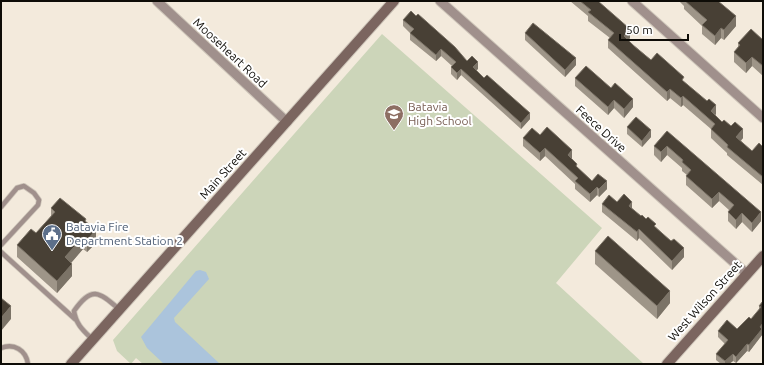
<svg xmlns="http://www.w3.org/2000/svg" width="764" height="365" font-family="Ubuntu,sans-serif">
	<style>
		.green { fill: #ccd5b9 }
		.water { fill: #abc4dc }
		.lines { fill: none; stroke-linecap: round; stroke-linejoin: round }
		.service-casing { stroke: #cec6ba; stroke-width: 6 }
		.minor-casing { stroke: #cec6ba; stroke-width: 11 }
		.secondary-casing { stroke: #cec6ba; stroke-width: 12 }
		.service { stroke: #a0908c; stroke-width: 4.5 }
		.minor { stroke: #a0908c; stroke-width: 9 }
		.secondary { stroke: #7b655f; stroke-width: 10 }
		.wall { fill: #9e9588 }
		.shaded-wall { fill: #7b7367 }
		.building { fill: #484035; stroke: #7b7367 }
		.labels { text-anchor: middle; stroke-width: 4; stroke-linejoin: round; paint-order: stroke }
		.street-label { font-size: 12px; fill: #0e0c07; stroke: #fff }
		.education-label { font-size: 12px; fill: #785e54; stroke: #fff; text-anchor: start }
		.service-label { font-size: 12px; fill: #4e5e75; stroke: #fff; text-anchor: start }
	</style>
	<rect width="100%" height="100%" fill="#f3eadc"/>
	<path class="green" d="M382 34 602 228 556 283 644 364H143L136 358 131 364 117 351 113 340Z"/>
	<path class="water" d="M200 270 206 272 209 279 174 318 175 322 220 364H164L147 348 141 337 196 271Z"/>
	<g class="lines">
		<defs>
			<g id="service">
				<path d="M1 207 17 188 24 186 34 193 39 200 38 205 1 245"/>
				<path d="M1 252 75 319"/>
				<path d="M93 340C84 331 76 325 74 311 92 285 99 292 120 310"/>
				<path d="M1 348C14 343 26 350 28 364"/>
			</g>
			<g id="minor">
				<path d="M157 1 287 122"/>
				<path d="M440 1 747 274"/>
				<path d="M632 1 763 118"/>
			</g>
			<g id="secondary">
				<path d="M71 364 394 1"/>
				<path d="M667 364 763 256"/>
			</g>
		</defs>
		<use href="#service" class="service-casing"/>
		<use href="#minor" class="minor-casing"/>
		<use href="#secondary" class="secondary-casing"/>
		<use href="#service" class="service"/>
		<use href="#minor" class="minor"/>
		<use href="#secondary" class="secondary"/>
	</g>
	<g class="wall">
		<path d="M570 1H598L630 38 628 40 651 60 684 82 716 114 715 115 722 122 743 138 741 141 752 151 763 147V185L727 155V153L711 138V129L683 105 681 107 670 98 667 101 608 48V40L610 38 588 21V16Z"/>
		<path d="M679 1H718L736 26 724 40 721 38 715 45 702 34V26L684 9V6Z"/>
		<path d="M403 20 478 69 476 70 484 78 530 119 521 129 461 75 457 80 451 74V67L452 66 441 56 436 61 410 40V33L403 26Z"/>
		<path d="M525 33 576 65 565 77 525 40Z"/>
		<path d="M763 40V76L752 66 746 73 734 62V52L738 47V43Z"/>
		<path d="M575 78 611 88 633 107 624 118 614 108 608 115 575 86Z"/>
		<path d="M627 127 651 137 642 147 627 134Z"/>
		<path d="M667 131 761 221 752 232 742 222 736 229 728 221V212L729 210 719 201 712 208 686 185V176L687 175 682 171V168L667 155 661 162 654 155V146Z"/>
		<path d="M540 135 572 158V159L577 167 592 181 607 189 599 197 597 195 590 202 575 189V184L545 156 540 161 523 146V138Z"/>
		<path d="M617 202 632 209 641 216 656 227 684 257 672 270 639 238 637 241 602 212V204Z"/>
		<path d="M51 208 86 222 96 243 87 252 83 249 71 263 72 276 57 293 17 257V245L36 233 51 216Z"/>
		<path d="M595 251 670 303 657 319 595 264Z"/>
		<path d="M763 301 762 335 749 352 747 351 736 363 733 361 729 364H721L716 360V354L725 344 718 337V331L737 329 751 319 759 310V306Z"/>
	</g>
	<g class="shaded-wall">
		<path d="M736 16V26L724 40V30Z"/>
		<path d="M721 28V38L715 45V36Z"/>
		<path d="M630 29V38L624 45V36Z"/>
		<path d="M441 49V56L436 61V55Z"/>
		<path d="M752 57V66L746 73V63Z"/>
		<path d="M576 58V65L565 77V70Z"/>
		<path d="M478 62V69L473 73V67Z"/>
		<path d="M461 69V75L457 80V73Z"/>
		<path d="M670 89V98L667 101V92Z"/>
		<path d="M683 96V105L681 107V98Z"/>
		<path d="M633 99V107L624 118V109Z"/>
		<path d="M614 100V108L608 115V107Z"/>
		<path d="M716 105V114L711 120V111Z"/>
		<path d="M530 113V119L521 129V123Z"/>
		<path d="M743 129V138L736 145V137Z"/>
		<path d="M651 130V137L642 147V141Z"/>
		<path d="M667 146V155L661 162V152Z"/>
		<path d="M545 148V156L540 161V153Z"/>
		<path d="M572 150V158L568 163V155Z"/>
		<path d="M607 181V189L599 197V189Z"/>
		<path d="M597 187V195L590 202V194Z"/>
		<path d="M719 192V201L712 208V199Z"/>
		<path d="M632 202V210L629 206Z"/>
		<path d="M761 212V221L752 232V223Z"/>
		<path d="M742 213V222L736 229V220Z"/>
		<path d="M639 229V238L637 241V232Z"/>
		<path d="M96 230V243L87 252V240Z"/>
		<path d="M83 237V249L65 270V257Z"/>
		<path d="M684 248V257L672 270V261Z"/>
		<path d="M72 264V276L57 293V281Z"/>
		<path d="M670 291V303L657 319V306Z"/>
		<path d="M11 306V319L1 331V318Z"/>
		<path d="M763 323 762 335 749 352V345L760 327Z"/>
		<path d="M747 344V351L736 363V357Z"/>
		<path d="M733 354V361L729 364H725V361Z"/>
	</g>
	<g class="building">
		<path d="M580 1H598L630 29 624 36 634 46 651 60 657 53 684 77 682 80 707 101 709 99 716 105 711 111 722 122 724 120 731 126 735 122 743 129 736 137 752 151 759 143 763 147V177L727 147 728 145 711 129 715 124 683 96 681 98 670 89 667 92 608 40 614 33 588 12 591 10Z"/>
		<path d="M685 1H718L736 16 724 30 721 28 715 36 702 25 707 20Z"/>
		<path d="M411 11 416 16 418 14 455 47 467 61 472 56 478 62 473 67 484 78 487 75 530 113 521 123 461 69 457 73 451 67 456 62 441 49 436 55 410 33 414 29 403 20Z"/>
		<path d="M533 23 576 58 565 70 525 33Z"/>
		<path d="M751 29 763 40V66L752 57 746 63 734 52 740 45 738 43Z"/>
		<path d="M586 66 611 88 615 83 633 99 624 109 614 100 608 107 575 78Z"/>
		<path d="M636 117 651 130 642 141 627 127Z"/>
		<path d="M547 127 572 150 568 155 577 164 576 166 592 181 598 174 607 181 599 189 597 187 590 194 575 181 578 178 545 148 540 153 523 138 532 128 540 135Z"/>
		<path d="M667 131 761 212 752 223 742 213 736 220 728 212 734 205 719 192 712 199 686 176 691 170 682 162 683 160 667 146 661 152 654 146Z"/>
		<path d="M624 194 632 202 629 206 641 216 642 215 646 219 648 217 656 224 654 226 671 241 674 239 684 248 672 261 639 229 637 232 602 204 609 195 617 202Z"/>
		<path d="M60 198 86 219 85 221 96 230 87 240 83 237 65 257 72 264 57 281 17 245 31 229 36 233 55 212 51 208Z"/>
		<path d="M608 236 670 291 657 306 595 251Z"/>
		<path d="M1 298 11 306 1 318Z"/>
		<path d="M763 301V323L760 327 762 329 749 345 747 344 736 357 733 354 725 361 716 354 728 340 718 331 727 320 737 329 749 317 751 319 761 307 759 306Z"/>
	</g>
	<defs>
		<symbol id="school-pin" viewBox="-11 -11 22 30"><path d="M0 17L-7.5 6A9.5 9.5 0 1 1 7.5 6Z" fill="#8d6e63" stroke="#fff"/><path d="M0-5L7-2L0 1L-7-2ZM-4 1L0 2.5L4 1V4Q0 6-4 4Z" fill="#fff"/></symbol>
		<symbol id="civic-pin" viewBox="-11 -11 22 30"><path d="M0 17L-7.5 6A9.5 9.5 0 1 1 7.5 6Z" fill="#5c6f8a" stroke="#fff"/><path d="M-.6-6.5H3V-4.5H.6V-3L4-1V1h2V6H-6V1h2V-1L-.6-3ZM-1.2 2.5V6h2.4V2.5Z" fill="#fff"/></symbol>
	</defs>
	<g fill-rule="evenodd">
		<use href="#school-pin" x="383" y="103" width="22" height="30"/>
		<use href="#civic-pin" x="41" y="223" width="22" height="30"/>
	</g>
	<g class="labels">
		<g class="street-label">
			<text transform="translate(230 53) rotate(43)" y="4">Mooseheart Road</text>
			<text transform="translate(601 129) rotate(42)" y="4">Feece Drive</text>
			<text transform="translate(223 174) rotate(-48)" y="4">Main Street</text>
			<text transform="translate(705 301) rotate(-48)" y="4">West Wilson Street</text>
		</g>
		<g class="education-label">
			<text x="408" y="111">Batavia<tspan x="408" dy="14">High School</tspan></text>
		</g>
		<g class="service-label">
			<text x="66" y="231">Batavia Fire<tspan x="66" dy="14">Department Station 2</tspan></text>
		</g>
	</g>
	<rect width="764" height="365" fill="none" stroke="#0e0c07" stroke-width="4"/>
	<path d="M620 34v6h68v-6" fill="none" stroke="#0e0c07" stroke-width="2"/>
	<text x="626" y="34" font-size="12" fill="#0e0c07" stroke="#ffffff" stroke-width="3" paint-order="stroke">50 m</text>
</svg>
